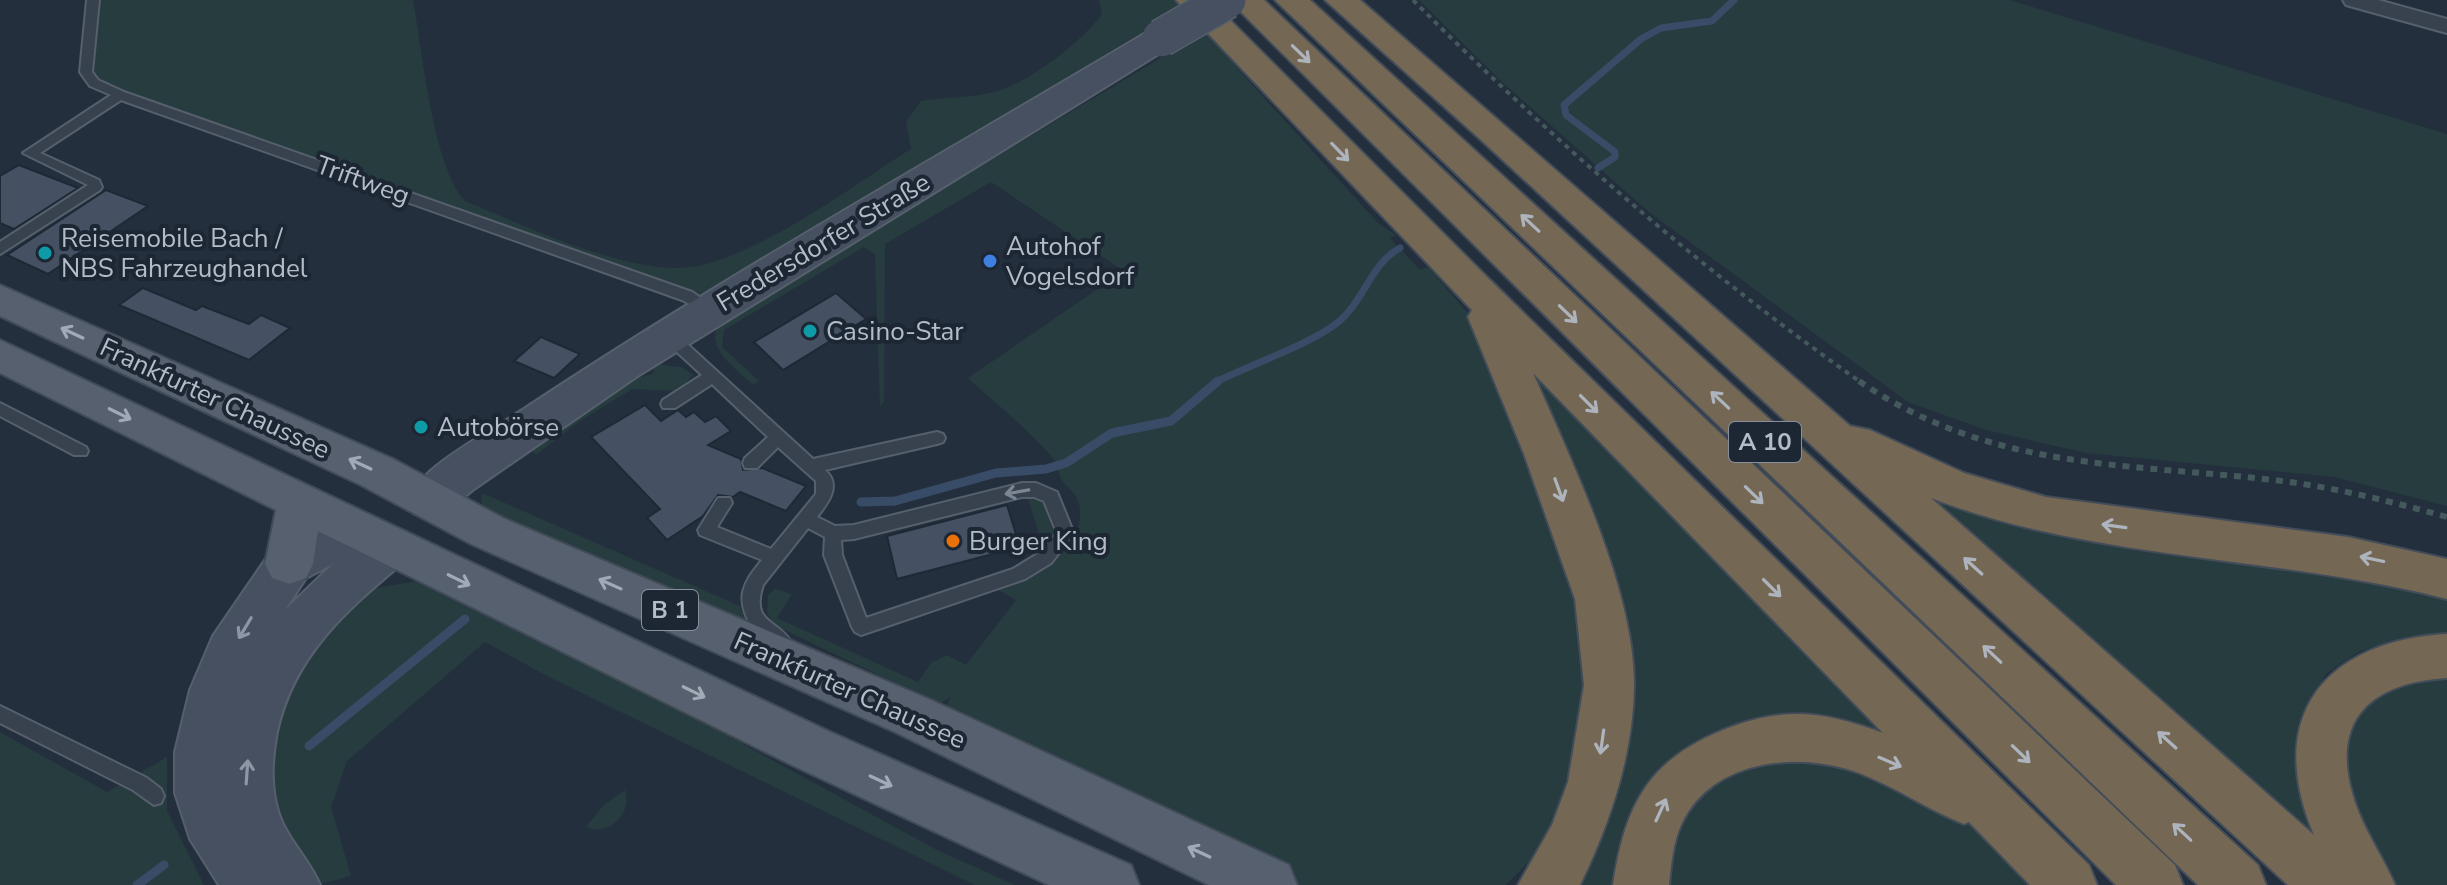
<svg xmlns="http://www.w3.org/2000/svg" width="2447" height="885" font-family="'Nunito Sans',sans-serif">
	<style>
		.green { fill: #263c3f }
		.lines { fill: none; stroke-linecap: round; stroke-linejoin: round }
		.stream-far1 { stroke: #394c67; stroke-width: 7 }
		.stream { stroke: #394c67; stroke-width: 9 }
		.building { fill: #455162; stroke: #1f2835; stroke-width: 2 }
		.lane-casing { stroke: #565f6c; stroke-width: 4 }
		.street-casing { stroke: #565f6c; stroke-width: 4 }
		.secondary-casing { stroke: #565f6c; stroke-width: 4 }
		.primary-casing { stroke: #414a57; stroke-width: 4 }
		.highway-casing { stroke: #434c59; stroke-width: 4 }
		.path-far1 { stroke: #44595c; stroke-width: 4; stroke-dasharray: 5 5; stroke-linecap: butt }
		.path { stroke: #44595c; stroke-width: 6; stroke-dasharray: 7 7; stroke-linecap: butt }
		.lane { fill: #38414e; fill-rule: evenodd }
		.street { fill: #38414e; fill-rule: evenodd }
		.secondary { fill: #465061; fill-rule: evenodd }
		.primary { fill: #56606e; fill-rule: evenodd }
		.highway { fill: #746855; fill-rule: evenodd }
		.secondary-bridge-casing { stroke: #565f6c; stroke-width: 40; stroke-linecap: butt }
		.secondary-bridge { stroke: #465061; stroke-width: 37 }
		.oneway { stroke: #aeb4bd }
		.oneway2 { stroke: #a1aab7 }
		.oneway3 { stroke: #7c8592 }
		.oneway4 { stroke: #8e96a5 }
		.culture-dot { fill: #0f9aa8; stroke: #1d2633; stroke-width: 3 }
		.shop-dot { fill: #3f7fe0; stroke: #1d2633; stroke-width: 3 }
		.food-dot { fill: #e8710a; stroke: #1d2633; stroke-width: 3 }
		.labels { text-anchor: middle; stroke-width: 8; stroke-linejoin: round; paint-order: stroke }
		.shield { fill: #1d2633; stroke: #878f9c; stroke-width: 2 }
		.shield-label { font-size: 24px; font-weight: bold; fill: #b4bcc9 }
		.street-label { font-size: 26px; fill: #b4bcc9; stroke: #1d2633 }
		.poi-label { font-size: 26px; fill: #b4bcc9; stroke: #1d2633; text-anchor: start }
	</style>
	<rect width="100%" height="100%" fill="#242f3e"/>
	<g class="green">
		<path d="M98 0H413C422 49 433 167 465 201 526 226 606 265 673 268 741 271 853 185 911 149L906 122 921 101C944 97 968 98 990 93 1025 86 1081 43 1102 14L1099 0H1179L1189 10 1137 35 707 296 115 90 97 80 91 70Z"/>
		<path d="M1419 0H2010L2447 134V506L2334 477 2086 453 1986 430 1908 402 1649 212 1503 83Z"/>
		<path d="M1209 29 1237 68 1378 223 1396 235 1390 238 1420 270 1428 267 1471 317 1580 587 1592 713 1553 837 1506 885H1298L940 720 951 697 939 704 774 625 767 612 768 595 775 589 792 594 777 618 918 682 931 663 947 655 966 665 1016 600 998 590C1029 579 1090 546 1079 504 1076 491 1068 490 1062 480 1057 474 1059 464 1053 458 1028 429 996 404 968 378L1124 271 991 182 885 244 884 402 880 407 875 255 864 247 724 330 722 347 759 381 753 385C736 368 704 349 719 323Z"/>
		<path d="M1508 333 1932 765 1757 719 1623 885H1573L1627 723Z"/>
		<path d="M655 364 681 367 693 375 678 391 632 389 577 423 536 455 531 449C572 424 605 381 653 374Z"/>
		<path d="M1906 481 2447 592V641L2396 640 2358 652 2326 674 2308 706 2300 740 2351 885Z"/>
		<path d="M482 493 740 606 751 635 485 508 481 502Z"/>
		<path d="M1036 497 1043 502 1054 533 1053 538 1043 545 1028 500Z"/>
		<path d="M418 581 746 735 743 744 937 850 1015 885H975L547 676 485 642 347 761 331 807 351 876 317 885 288 837 271 794 267 747 279 704 327 625 370 589Z"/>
		<path d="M2447 670V885H2385L2338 764 2347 723 2387 682Z"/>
		<path d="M0 732 107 792 167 757V811L204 885H0Z"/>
		<path d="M1853 758 1977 825 2041 885H1661L1667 824 1736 763Z"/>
		<path d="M625 790C633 813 609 837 586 827L603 806Z"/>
	</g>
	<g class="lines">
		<g class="stream-far1">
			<path d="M1598 168 1615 157V152L1566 115 1564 105 1641 39 1661 28 1712 21 1734 0"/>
			<path d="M1214 383C1249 365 1309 345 1337 323 1364 302 1371 263 1400 248"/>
		</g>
		<g class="stream">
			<path d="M861 502 895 501 996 473 1046 469 1066 463 1112 433 1171 421 1218 381"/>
			<path d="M309 746 465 619"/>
			<path d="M137 885 164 865"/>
		</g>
	</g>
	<g class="building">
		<path d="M19 165 78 188 14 229 0 223V176Z"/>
		<path d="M106 190 148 206 48 274 7 255Z"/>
		<path d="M143 288 196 310 202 306 249 324 261 315 290 328 249 360 119 305Z"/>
		<path d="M836 293 866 319 783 370 754 342Z"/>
		<path d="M541 337 580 354 554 378 514 361Z"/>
		<path d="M645 405 661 421 678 410 686 417 694 412 705 422 716 416 731 431 708 445 741 459 743 470 762 468 806 486 786 511 740 492 733 497 718 495 703 516 667 540 647 518 660 509 591 437Z"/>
		<path d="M1007 505 1020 547 897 579 887 536Z"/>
	</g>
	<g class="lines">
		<defs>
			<g id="lane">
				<path d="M87 0H99L92 72 98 80 124 92 692 292 718 310 711 315 682 300 121 100 40 153 99 180 102 187 100 190 0 254V242L88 185 23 153 111 95 90 86 80 72Z"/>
				<path d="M669 331 674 332 813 459 937 432 943 434 945 438 943 442 937 444 825 470C842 485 828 503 817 517L835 526 854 525 1022 483H1036L1057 492 1074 534 1051 563 1025 579 861 635 855 632 852 627 824 555 825 537 808 528 763 585C750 624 778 619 791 642L788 648C764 656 738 614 743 592 746 579 754 570 762 560L700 535 698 530 718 498H730L732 503 717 527 771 549 816 494V481L778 447 757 468H745L743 463 745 458 768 437 712 384 675 408H663L661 404 663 400 702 375 664 340 662 336 664 332ZM1022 497H1034L1044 501 1057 533 1039 553 1013 569 866 618 842 555 841 540 854 539Z"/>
				<path d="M0 403 86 447 88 451 86 455H74L0 416Z"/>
				<path d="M0 706 147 778 161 789 164 796 161 803 154 805 133 790 0 723Z"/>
			</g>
			<path id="street" d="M2343 0H2378L2447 19V33L2346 5Z"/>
			<g id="secondary">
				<path d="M1161 28 1173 31 1178 38 1173 45 636 377 474 489 445 513 429 518 413 513 406 500C425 463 495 429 530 405 731 272 943 154 1149 31Z"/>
				<path d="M357 512 373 518 380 530 389 527 406 532 412 546 406 560C348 609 294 654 277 732 272 758 270 785 278 811 286 838 309 859 320 885H219L190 839 175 793V752L190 690 213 636 272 550ZM333 564 285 610 306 578Z"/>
			</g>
			<g id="primary">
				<path d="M0 285 393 459 503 518 931 700 1289 865 1297 885H1209L895 732 471 544 361 485 0 316Z"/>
				<path d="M0 340 828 731 1131 865 1139 885H1049L792 765 318 531 313 564 306 578 289 584 272 578 265 564 276 510 0 373Z"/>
			</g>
			<g id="highway">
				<path d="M1176 0H1210L1489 279 2089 865 2097 885H2030L1969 822 1964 824C1928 810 1896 787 1859 773 1800 751 1711 758 1681 825 1673 843 1671 865 1669 885H1613C1625 806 1647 761 1723 730 1783 706 1823 711 1883 733L1533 373C1571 460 1635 591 1634 686 1633 756 1610 823 1580 885H1518L1552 825 1568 782 1584 685 1575 599 1524 454 1468 317 1472 310Z"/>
				<path d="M1229 0H1264L2175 865 2183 885H2116Z"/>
				<path d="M1275 0H1310L2258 865 2266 885H2198Z"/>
				<path d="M1325 0H1360L1850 426 1870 430 1964 473 2046 497 2348 537 2447 559V599C2277 555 2097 562 1931 498L2314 835C2264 717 2324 641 2447 634V678C2364 683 2327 726 2357 808 2367 835 2384 859 2395 885H2288L1480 139Z"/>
			</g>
		</defs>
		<use href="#lane" class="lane-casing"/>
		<use href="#street" class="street-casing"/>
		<use href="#secondary" class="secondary-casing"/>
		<use href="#primary" class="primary-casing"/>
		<use href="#highway" class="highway-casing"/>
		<path class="path-far1" d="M1413 0C1551 139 1701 270 1862 383"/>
		<path class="path" d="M1859 381C1989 470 2124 463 2274 480 2333 487 2390 501 2447 517"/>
		<use href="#lane" class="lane"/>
		<use href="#street" class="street"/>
		<use href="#secondary" class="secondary"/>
		<use href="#primary" class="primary"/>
		<use href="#highway" class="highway"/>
		<defs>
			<path id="secondary-bridge" d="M1161 38 1227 0"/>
		</defs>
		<use href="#secondary-bridge" class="secondary-bridge-casing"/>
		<use href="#secondary-bridge" class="secondary-bridge"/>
	</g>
	<defs><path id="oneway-shaft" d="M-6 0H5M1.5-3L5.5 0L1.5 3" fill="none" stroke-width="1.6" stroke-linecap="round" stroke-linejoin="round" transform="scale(2)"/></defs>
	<g class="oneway">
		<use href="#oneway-shaft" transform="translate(1301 54) rotate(44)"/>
		<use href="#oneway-shaft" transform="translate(1340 152) rotate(46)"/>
		<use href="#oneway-shaft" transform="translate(1530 223) rotate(-137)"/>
		<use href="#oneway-shaft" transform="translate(1568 314) rotate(44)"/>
		<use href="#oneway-shaft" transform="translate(1720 400) rotate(-137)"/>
		<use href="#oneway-shaft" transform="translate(1589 404) rotate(45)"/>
		<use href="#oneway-shaft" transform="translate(1559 490) rotate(70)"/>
		<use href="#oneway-shaft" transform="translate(1754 495) rotate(44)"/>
		<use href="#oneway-shaft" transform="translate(2114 526) rotate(-172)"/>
		<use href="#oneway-shaft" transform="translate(2372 559) rotate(-168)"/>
		<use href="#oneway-shaft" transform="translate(1973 566) rotate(-138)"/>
		<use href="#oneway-shaft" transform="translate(1772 588) rotate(45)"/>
		<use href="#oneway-shaft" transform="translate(1992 654) rotate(-137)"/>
		<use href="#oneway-shaft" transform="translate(2167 740) rotate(-138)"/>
		<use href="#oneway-shaft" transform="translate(1602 742) rotate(98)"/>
		<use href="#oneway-shaft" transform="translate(2021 754) rotate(44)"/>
		<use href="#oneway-shaft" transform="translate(1890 762) rotate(23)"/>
		<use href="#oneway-shaft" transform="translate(1661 810) rotate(-65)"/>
		<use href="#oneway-shaft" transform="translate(2182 832) rotate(-137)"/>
	</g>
	<g class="oneway2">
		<use href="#oneway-shaft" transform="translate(72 333) rotate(-155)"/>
		<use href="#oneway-shaft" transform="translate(120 414) rotate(26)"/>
		<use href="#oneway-shaft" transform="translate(360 464) rotate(-155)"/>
		<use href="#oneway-shaft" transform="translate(459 580) rotate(26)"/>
		<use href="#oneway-shaft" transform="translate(610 584) rotate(-156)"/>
		<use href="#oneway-shaft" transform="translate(694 692) rotate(26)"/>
		<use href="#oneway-shaft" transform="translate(881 781) rotate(25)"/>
		<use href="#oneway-shaft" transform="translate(1199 852) rotate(-155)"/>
	</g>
	<use class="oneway3" href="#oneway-shaft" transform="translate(1017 492) rotate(170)"/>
	<g class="oneway4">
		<use href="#oneway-shaft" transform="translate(245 628) rotate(121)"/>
		<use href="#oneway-shaft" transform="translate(247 772) rotate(-86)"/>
	</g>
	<g class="culture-dot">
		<circle cx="45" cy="253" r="8"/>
		<circle cx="810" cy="331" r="8"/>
		<circle cx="421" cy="427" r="8"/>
	</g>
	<circle class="shop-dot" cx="990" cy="261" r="8"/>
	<circle class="food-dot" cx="953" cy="541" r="8"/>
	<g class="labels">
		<g class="shield">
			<rect x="1729" y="422" width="72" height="40" rx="6"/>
			<rect x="642" y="590" width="56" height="40" rx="6"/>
		</g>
		<g class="shield-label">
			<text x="1765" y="450">A 10</text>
			<text x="670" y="618">B 1</text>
		</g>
		<g class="street-label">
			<text transform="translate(363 180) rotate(20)" y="9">Triftweg</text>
			<text transform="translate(823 242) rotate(-31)" y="9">Fredersdorfer Straße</text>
			<text transform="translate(215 398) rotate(25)" y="9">Frankfurter Chaussee</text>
			<text transform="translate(850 690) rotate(24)" y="9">Frankfurter Chaussee</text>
		</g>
		<g class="poi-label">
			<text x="61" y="247">Reisemobile Bach /<tspan x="61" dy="30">NBS Fahrzeughandel</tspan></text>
			<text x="1006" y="255">Autohof<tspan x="1006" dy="30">Vogelsdorf</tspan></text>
			<text x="826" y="340">Casino-Star</text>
			<text x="437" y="436">Autobörse</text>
			<text x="969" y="550">Burger King</text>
		</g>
	</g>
</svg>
